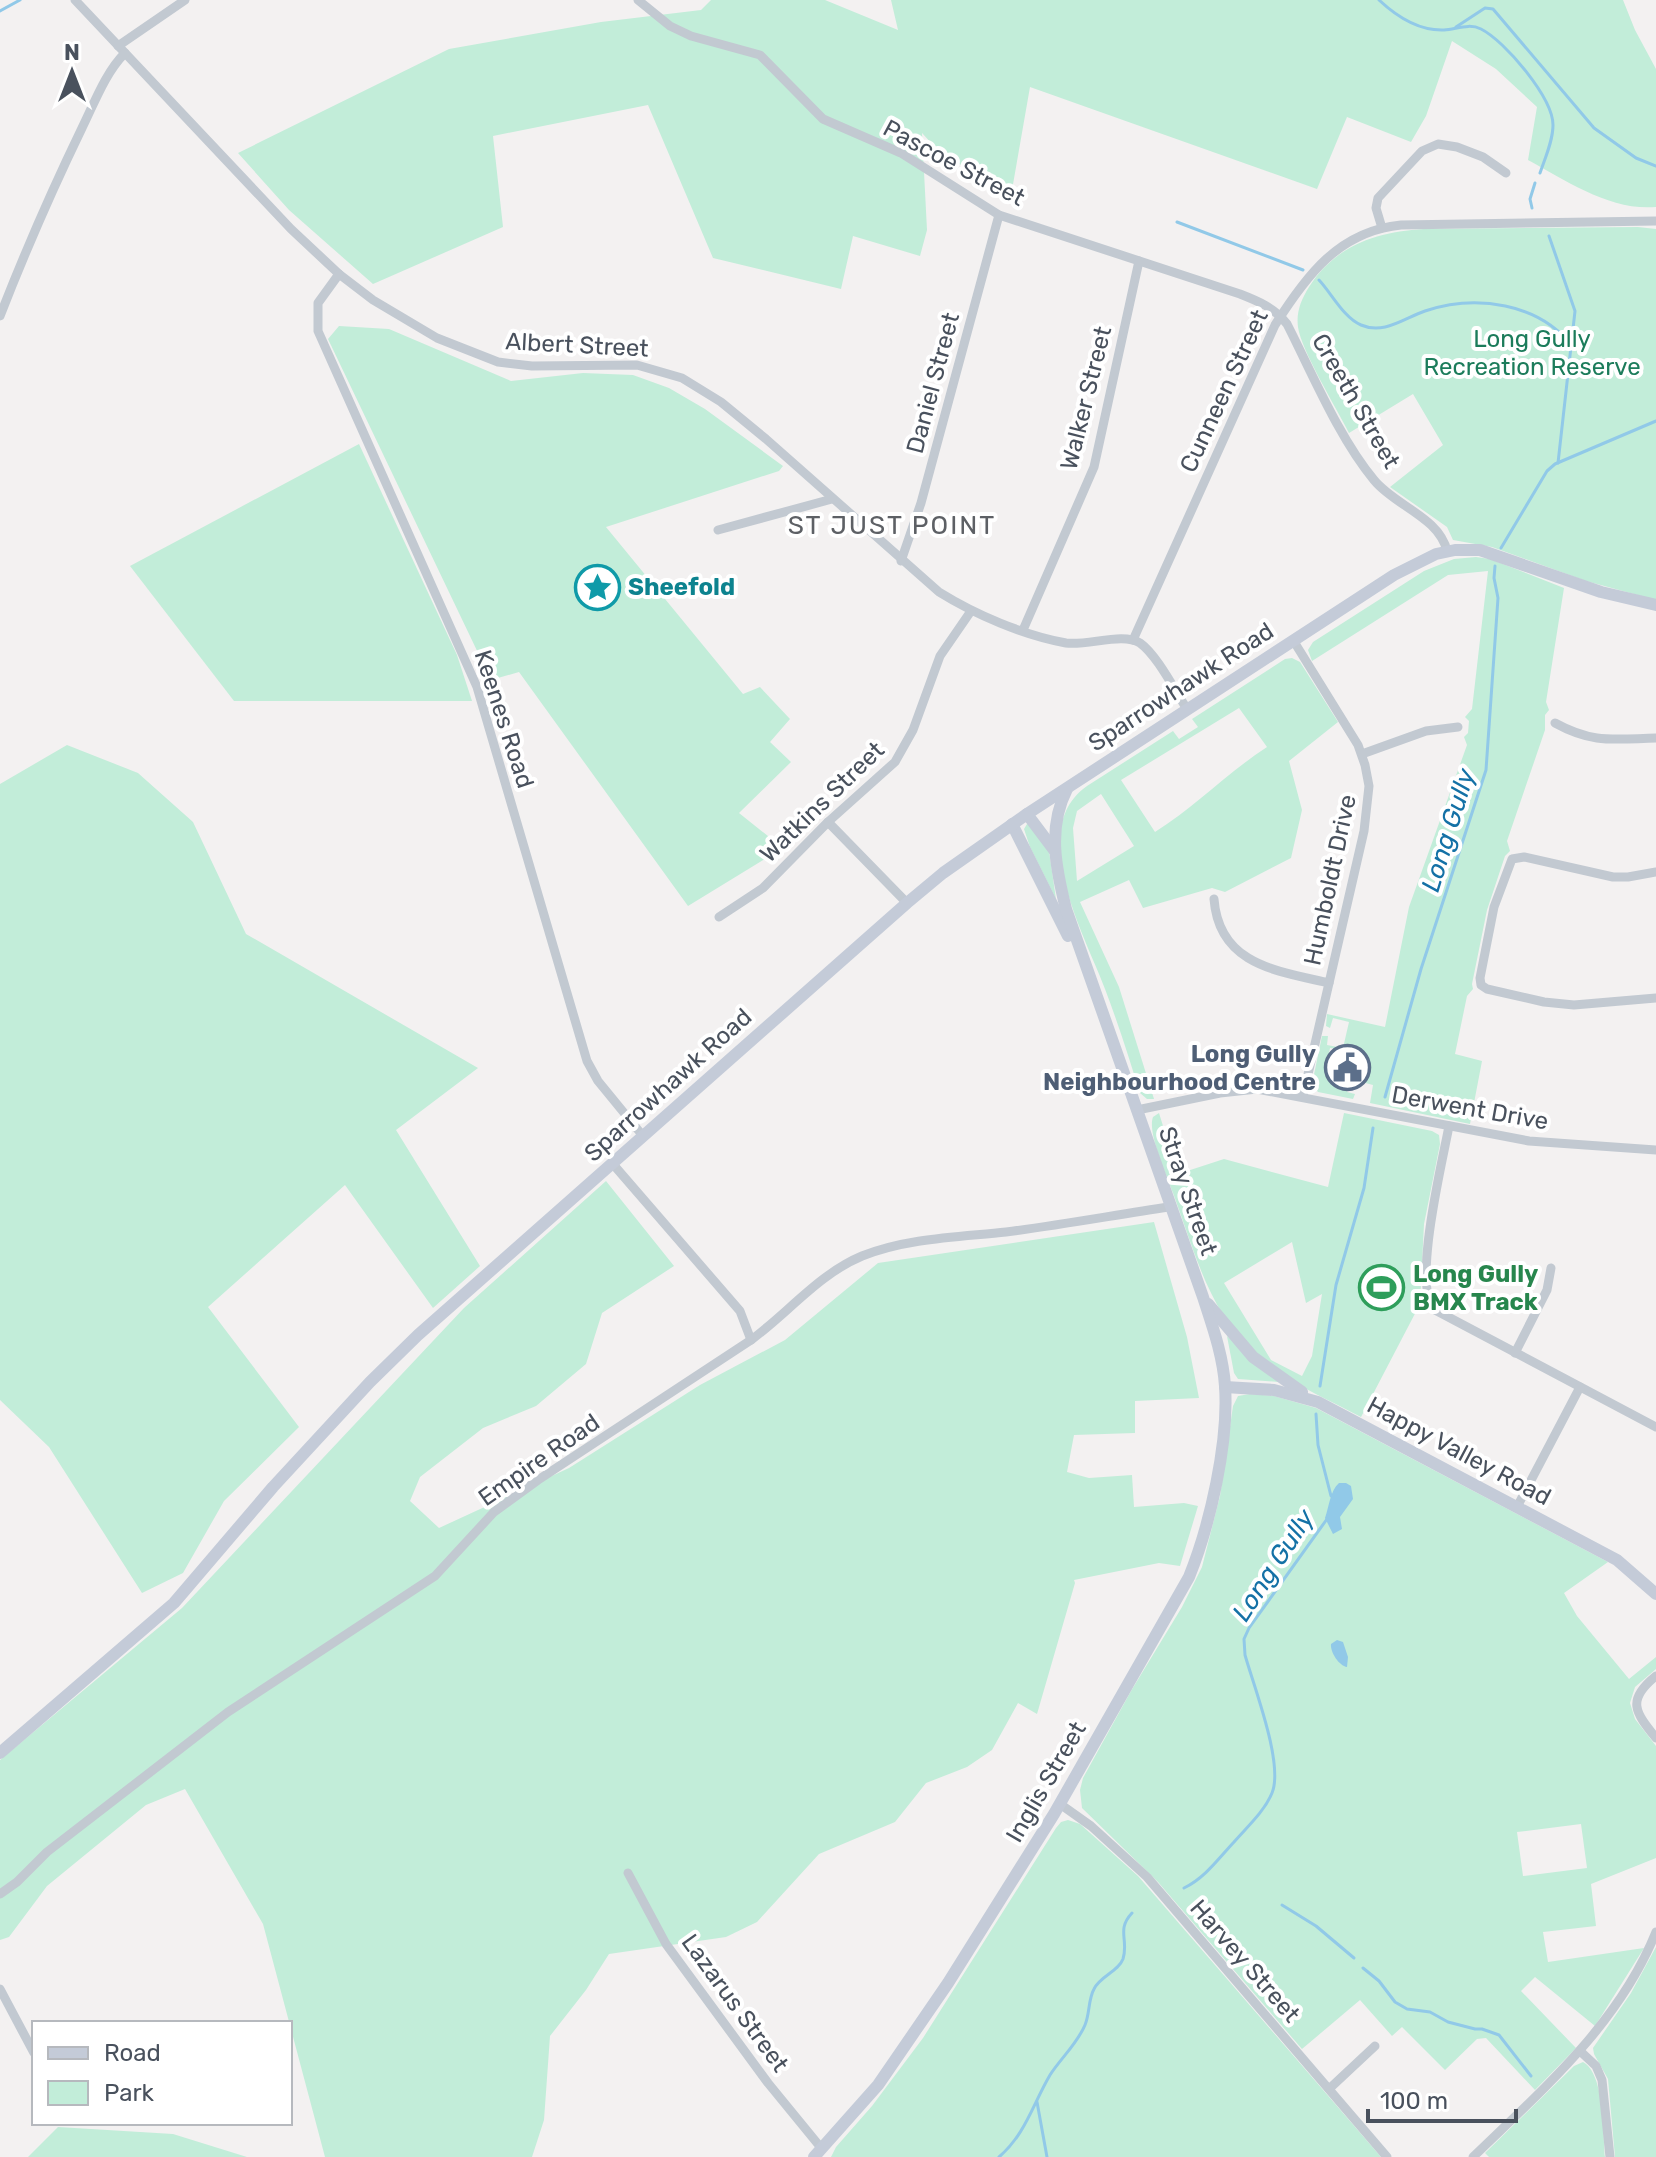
<svg xmlns="http://www.w3.org/2000/svg" width="1656" height="2157" font-family="Rubik,sans-serif">
	<style>
		.green { fill: #c2edd9; fill-rule: evenodd }
		.water { fill: #91c9e8 }
		.lines { fill: none; stroke-linecap: round; stroke-linejoin: round }
		.stream { stroke: #91c9e8; stroke-width: 3 }
		.street { stroke: #c2c9d1; stroke-width: 9 }
		.secondary { stroke: #c4cbd8; stroke-width: 12 }
		.labels { text-anchor: middle; stroke-width: 8; stroke-linejoin: round; paint-order: stroke }
		.street-label { font-size: 24px; fill: #49515d; stroke: #fff }
		.park-label { font-size: 24px; fill: #1c7c5b; stroke: #fff }
		.culture-label { font-size: 24px; font-weight: bold; fill: #0d838f; stroke: #fff; text-anchor: start }
		.service-label { font-size: 24px; font-weight: bold; fill: #4e5e75; stroke: #fff; text-anchor: end }
		.leisure-label { font-size: 24px; font-weight: bold; fill: #27864d; stroke: #fff; text-anchor: start }
		.neighbourhood-label { font-size: 26px; letter-spacing: 2px; fill: #5d6065; stroke: #fff }
		.water-label { font-size: 26px; font-style: italic; fill: #1471a6; stroke: #fff }
	</style>
	<rect width="100%" height="100%" fill="#f3f1f1"/>
	<g class="green">
		<path d="M711 0H825L898 30 891 0H1623L1635 30 1656 69V207C1610 211 1567 181 1528 160L1537 107 1496 69 1452 41 1426 116 1411 142 1347 117 1317 189 1030 87 1012 190 943 156 922 133 927 230 920 256 853 236 841 289 713 258 648 105 493 136 503 227 373 284 289 210 238 153 449 49 601 22 701 10Z"/>
		<path d="M1638 227 1656 229V600L1586 581 1492 547 1453 540 1447 527 1390 487 1443 445 1413 394 1349 433C1337 409 1301 350 1298 327 1296 312 1301 300 1309 287 1336 245 1376 232 1424 229Z"/>
		<path d="M339 326 389 329 511 381 583 373 633 375 669 388 705 409 783 466 779 471 606 527 743 694 760 687 790 719 770 742 791 762 739 813 783 848 688 906 519 672 491 680 328 339Z"/>
		<path d="M359 444 457 655 472 701H234L130 566Z"/>
		<path d="M1476 557 1490 559 1564 588 1546 702 1549 710 1545 715V730L1507 841 1510 851 1505 856 1487 910 1472 984 1473 989 1467 996 1455 1054 1482 1061 1470 1124 1370 1103 1373 1085 1358 1081 1362 1079 1366 1054 1330 1048 1327 1064 1330 1065 1329 1070 1334 1071 1333 1077 1336 1080 1349 1083 1347 1092 1355 1094 1353 1099 1318 1092 1312 1084 1322 1036H1328L1327 1045 1343 1048 1349 1022 1333 1018 1330 1028 1326 1026 1327 1014 1385 1027 1409 907 1467 745 1464 737 1468 733 1469 721 1465 717 1472 709 1488 571 1448 575 1312 661 1308 650 1313 642 1424 571 1454 559Z"/>
		<path d="M1292 658 1300 662 1338 722 1289 761 1302 810 1291 858 1225 892 1212 888 1143 908 1129 880 1080 902 1119 987 1154 1099H1147L1140 1093C1129 1058 1118 1023 1105 989 1085 936 1025 829 1087 786L1173 731 1179 739 1198 727 1192 719 1285 659ZM1239 708 1267 747C1227 773 1195 807 1155 832L1121 780ZM1101 794 1134 846 1077 881 1073 828 1077 811Z"/>
		<path d="M67 745 138 773 193 822 246 934 478 1068 396 1130 480 1266 433 1308 345 1185 208 1307 299 1427 224 1501 183 1573 142 1593 49 1447 0 1400V784Z"/>
		<path d="M1027 824H1030L1049 851 1056 899 1030 847 1024 829Z"/>
		<path d="M1159 1113 1178 1174 1224 1159 1328 1187 1344 1113 1432 1131 1439 1135 1440 1144 1424 1224 1420 1304 1361 1417C1326 1398 1285 1382 1255 1354 1209 1312 1194 1250 1173 1193 1167 1176 1147 1133 1153 1117ZM1292 1242 1306 1303 1322 1294 1312 1356 1302 1376 1271 1360 1224 1283Z"/>
		<path d="M606 1181 674 1266 602 1313 586 1364 536 1406 483 1428 420 1477 410 1501 439 1528 569 1468 700 1385 785 1340 878 1263 1154 1222 1187 1337 1199 1398 1135 1401V1433L1074 1435 1067 1472 1089 1478 1132 1475 1134 1507 1184 1503 1198 1506 1180 1566 1159 1563 1074 1580 1075 1583 1037 1714 1018 1703 992 1750 967 1767 926 1783 895 1822 819 1854 757 1922 726 1937 609 1954 586 1990 550 2036 544 2120 532 2157H325L263 1924 185 1789 146 1805 47 1886 9 1937 0 1940V1760L182 1608 464 1308Z"/>
		<path d="M1227 1336 1279 1382 1238 1379 1234 1373Z"/>
		<path d="M1250 1394 1274 1396 1316 1408 1608 1562 1564 1593 1577 1616 1629 1679 1656 1657V1669L1635 1687 1630 1703 1635 1719 1656 1746V1858L1591 1884 1596 1926 1543 1932 1548 1962 1644 1948 1595 2026 1535 1977 1521 1991 1576 2048 1535 2090 1486 2038 1477 2039 1445 2070 1402 2027 1392 2036 1360 2000 1302 2049 1158 1882 1082 1808 1080 1790 1083 1778 1131 1691 1182 1607 1202 1567 1220 1496 1233 1406 1238 1396ZM1581 1824 1587 1868 1523 1876 1517 1832Z"/>
		<path d="M1068 1820 1080 1824 1138 1876 1381 2157H831L836 2147 872 2106 923 2038 1056 1828 1061 1822Z"/>
		<path d="M1656 1947V2157H1615L1608 2079 1594 2054 1593 2048 1631 1993Z"/>
		<path d="M1583 2062C1605 2074 1603 2134 1605 2157H1489L1485 2153 1574 2066Z"/>
		<path d="M58 2127 173 2134 247 2157H28Z"/>
	</g>
	<g class="water">
		<path d="M1339 1483H1346L1351 1486 1353 1499 1340 1517 1342 1529 1333 1534 1325 1518C1329 1507 1330 1491 1339 1483Z"/>
		<path d="M1337 1640 1343 1642 1348 1657 1347 1667C1339 1666 1330 1652 1331 1644Z"/>
	</g>
	<g class="lines">
		<g class="stream">
			<path d="M1379 0C1396 16 1419 31 1444 30 1457 29 1469 23 1481 29 1505 41 1553 98 1553 125 1553 141 1545 158 1540 173"/>
			<path d="M0 11 20 0"/>
			<path d="M1456 27 1485 8 1493 9 1594 128 1636 158 1656 166"/>
			<path d="M1532 208 1530 199 1535 183"/>
			<path d="M1177 222 1303 270"/>
			<path d="M1549 236 1575 311 1558 463"/>
			<path d="M1319 280C1332 294 1344 318 1361 325 1384 335 1404 318 1425 311 1476 294 1539 303 1572 346"/>
			<path d="M1501 548 1547 471 1555 464 1656 421"/>
			<path d="M1385 1097 1421 969 1486 770 1498 598 1494 578 1495 566"/>
			<path d="M1320 1386 1336 1285 1364 1188 1373 1128"/>
			<path d="M1316 1414 1318 1445 1331 1496"/>
			<path d="M1184 1888C1205 1878 1219 1858 1234 1842 1247 1827 1264 1812 1272 1793 1284 1764 1254 1687 1245 1655L1244 1639 1249 1628 1327 1519"/>
			<path d="M1282 1905 1316 1926 1354 1958"/>
			<path d="M1363 1968 1379 1981 1395 2002 1407 2009 1430 2012 1448 2022 1475 2029H1482L1499 2035 1531 2076"/>
			<path d="M1037 2102 1047 2157"/>
			<path d="M999 2157C1025 2135 1033 2104 1050 2075 1061 2058 1077 2044 1085 2025 1090 2013 1088 2000 1094 1989 1100 1976 1118 1972 1123 1959 1129 1940 1116 1930 1132 1913"/>
		</g>
		<g class="street">
			<path d="M75 0 291 229 339 274 373 300 437 338 498 362 532 366 637 365 682 378 721 402 766 439 939 592C976 615 1023 635 1066 643 1088 646 1123 632 1140 643 1157 655 1175 691 1187 709"/>
			<path d="M638 0 670 26 691 36 760 55 823 119 901 153 999 215 1240 294C1258 301 1275 308 1287 324 1312 373 1339 438 1374 480 1395 506 1439 517 1447 551"/>
			<path d="M118 46 185 0"/>
			<path d="M1382 228 1376 208 1378 198 1422 151 1438 144 1457 147 1483 157 1506 173"/>
			<path d="M339 274 318 303V331L477 687 587 1061 598 1081 643 1136"/>
			<path d="M0 316C25 252 52 190 82 128 94 104 105 73 125 53"/>
			<path d="M718 530 832 499"/>
			<path d="M901 561 921 503 999 215"/>
			<path d="M1023 630 1094 467 1139 261"/>
			<path d="M1133 640 1275 325C1306 276 1339 231 1401 225L1656 221"/>
			<path d="M1293 640 1358 745 1365 765 1369 786 1364 831 1303 1096"/>
			<path d="M1555 723C1593 744 1614 739 1656 738"/>
			<path d="M1362 754 1426 731 1458 727"/>
			<path d="M828 822 907 903"/>
			<path d="M1656 872 1628 877H1613L1524 857 1512 859 1494 907 1480 978 1481 985 1487 989 1544 1002 1574 1005 1656 998"/>
			<path d="M1214 899C1219 965 1277 971 1329 983"/>
			<path d="M719 917 763 888 828 822 895 762 913 730 940 656 971 611"/>
			<path d="M1137 1110 1220 1093 1257 1089 1529 1141 1656 1150"/>
			<path d="M1449 1126C1443 1159 1411 1289 1435 1310L1656 1427"/>
			<path d="M612 1163 740 1311 751 1340"/>
			<path d="M1515 1353 1547 1290 1551 1268"/>
			<path d="M1517 1507 1580 1387"/>
			<path d="M1656 1676C1626 1700 1635 1712 1656 1738"/>
			<path d="M1060 1804 1091 1826 1147 1877 1387 2157"/>
			<path d="M628 1873 666 1944 768 2083 822 2149"/>
			<path d="M0 1894 17 1882 47 1852 228 1712 435 1576 494 1512 538 1480 751 1340C788 1313 819 1274 862 1256 907 1238 959 1237 1006 1232 1061 1225 1115 1215 1169 1207"/>
			<path d="M0 1989 34 2053"/>
			<path d="M1580 2051 1596 2066 1602 2080 1610 2157"/>
			<path d="M1329 2089 1375 2046"/>
			<path d="M1473 2157C1543 2089 1619 2024 1656 1932"/>
		</g>
		<g class="secondary">
			<path d="M1027 814 1054 850"/>
			<path d="M1012 824 1068 936"/>
			<path d="M1208 1304 1253 1357 1302 1392"/>
			<path d="M1225 1387 1274 1390 1318 1402 1617 1560 1656 1594"/>
			<path d="M0 1753 174 1603 273 1487 370 1382 418 1335 907 903 943 873 1027 814 1394 575 1436 554 1455 550H1480L1601 592 1656 605"/>
			<path d="M814 2157 878 2085 948 1983 1054 1814 1189 1577C1210 1525 1229 1442 1225 1386 1223 1355 1212 1325 1203 1297L1066 909C1056 869 1047 828 1067 789"/>
		</g>
	</g>
	<defs>
		<symbol id="sight-ring" viewBox="-11 -11 22 22"><circle r="9.5" fill="#fff" stroke="#0f9aa8" stroke-width="1.5"/><path d="M0-6L1.8-2.2L6-1.7L2.9 1.2L3.7 5.4L0 3.3L-3.7 5.4L-2.9 1.2L-6-1.7L-1.8-2.2Z" fill="#0f9aa8"/></symbol>
		<symbol id="civic-ring" viewBox="-11 -11 22 22"><circle r="9.5" fill="#fff" stroke="#5c6f8a" stroke-width="1.5"/><path d="M-.6-6.5H3V-4.5H.6V-3L4-1V1h2V6H-6V1h2V-1L-.6-3ZM-1.2 2.5V6h2.4V2.5Z" fill="#5c6f8a"/></symbol>
		<symbol id="stadium-ring" viewBox="-11 -11 22 22"><circle r="9.5" fill="#fff" stroke="#2e9e5b" stroke-width="1.5"/><path d="M0-5a6.5 5 0 1 0 0 10a6.5 5 0 1 0 0-10ZM-3.5-1.8h7v3.6h-7Z" fill="#2e9e5b"/></symbol>
	</defs>
	<g fill-rule="evenodd">
		<use href="#sight-ring" x="572" y="562" width="51" height="51"/>
		<use href="#civic-ring" x="1322" y="1042" width="51" height="51"/>
		<use href="#stadium-ring" x="1356" y="1262" width="51" height="51"/>
	</g>
	<g class="labels">
		<g class="street-label">
			<text transform="translate(954 163) rotate(28)" y="8">Pascoe Street</text>
			<text transform="translate(577 345) rotate(3)" y="8">Albert Street</text>
			<text transform="translate(933 383) rotate(-75)" y="8">Daniel Street</text>
			<text transform="translate(1224 391) rotate(-65)" y="8">Cunneen Street</text>
			<text transform="translate(1086 398) rotate(-76)" y="8">Walker Street</text>
			<text transform="translate(1356 401) rotate(60)" y="8">Creeth Street</text>
			<text transform="translate(1181 687) rotate(-33)" y="8">Sparrowhawk Road</text>
			<text transform="translate(504 719) rotate(72)" y="8">Keenes Road</text>
			<text transform="translate(822 802) rotate(-44)" y="8">Watkins Street</text>
			<text transform="translate(1330 880) rotate(-78)" y="8">Humboldt Drive</text>
			<text transform="translate(668 1085) rotate(-42)" y="8">Sparrowhawk Road</text>
			<text transform="translate(1470 1108) rotate(10)" y="8">Derwent Drive</text>
			<text transform="translate(1188 1191) rotate(71)" y="8">Stray Street</text>
			<text transform="translate(1459 1451) rotate(28)" y="8">Happy Valley Road</text>
			<text transform="translate(539 1460) rotate(-35)" y="8">Empire Road</text>
			<text transform="translate(1046 1782) rotate(-60)" y="8">Inglis Street</text>
			<text transform="translate(1245 1961) rotate(49)" y="8">Harvey Street</text>
			<text transform="translate(735 2003) rotate(54)" y="8">Lazarus Street</text>
		</g>
		<g class="park-label">
			<text x="1532" y="347">Long Gully<tspan x="1532" dy="28">Recreation Reserve</tspan></text>
		</g>
		<g class="culture-label">
			<text x="628" y="595">Sheefold</text>
		</g>
		<g class="service-label">
			<text x="1316" y="1062">Long Gully<tspan x="1316" dy="28">Neighbourhood Centre</tspan></text>
		</g>
		<g class="leisure-label">
			<text x="1413" y="1282">Long Gully<tspan x="1413" dy="28">BMX Track</tspan></text>
		</g>
		<g class="neighbourhood-label">
			<text x="892" y="534">ST JUST POINT</text>
		</g>
		<g class="water-label">
			<text transform="translate(1448 830) rotate(-73)" y="9">Long Gully</text>
			<text transform="translate(1273 1565) rotate(-57)" y="9">Long Gully</text>
		</g>
	</g>
	<rect x="32" y="2021" width="260" height="104" fill="#ffffff" stroke="#b6b9be" stroke-width="2"/>
	<rect x="48" y="2047" width="40" height="12" fill="#c4cbd8" stroke="#b6b9be" stroke-width="2"/>
	<text x="104" y="2061" font-size="24" fill="#49515d">Road</text>
	<rect x="48" y="2081" width="40" height="24" fill="#c2edd9" stroke="#b6b9be" stroke-width="2"/>
	<text x="104" y="2101" font-size="24" fill="#49515d">Park</text>
	<g transform="translate(72 72)" stroke="#ffffff" stroke-width="6" paint-order="stroke">
	<path d="M0-6L14 30L0 20L-14 30Z" fill="#49515d"/>
	<text y="-12" font-size="22" font-weight="bold" text-anchor="middle" fill="#49515d">N</text>
	</g>
	<path d="M1368 2109v12h148v-12" fill="none" stroke="#49515d" stroke-width="4"/>
	<text x="1380" y="2109" font-size="24" fill="#49515d" stroke="#ffffff" stroke-width="6" paint-order="stroke">100 m</text>
</svg>
